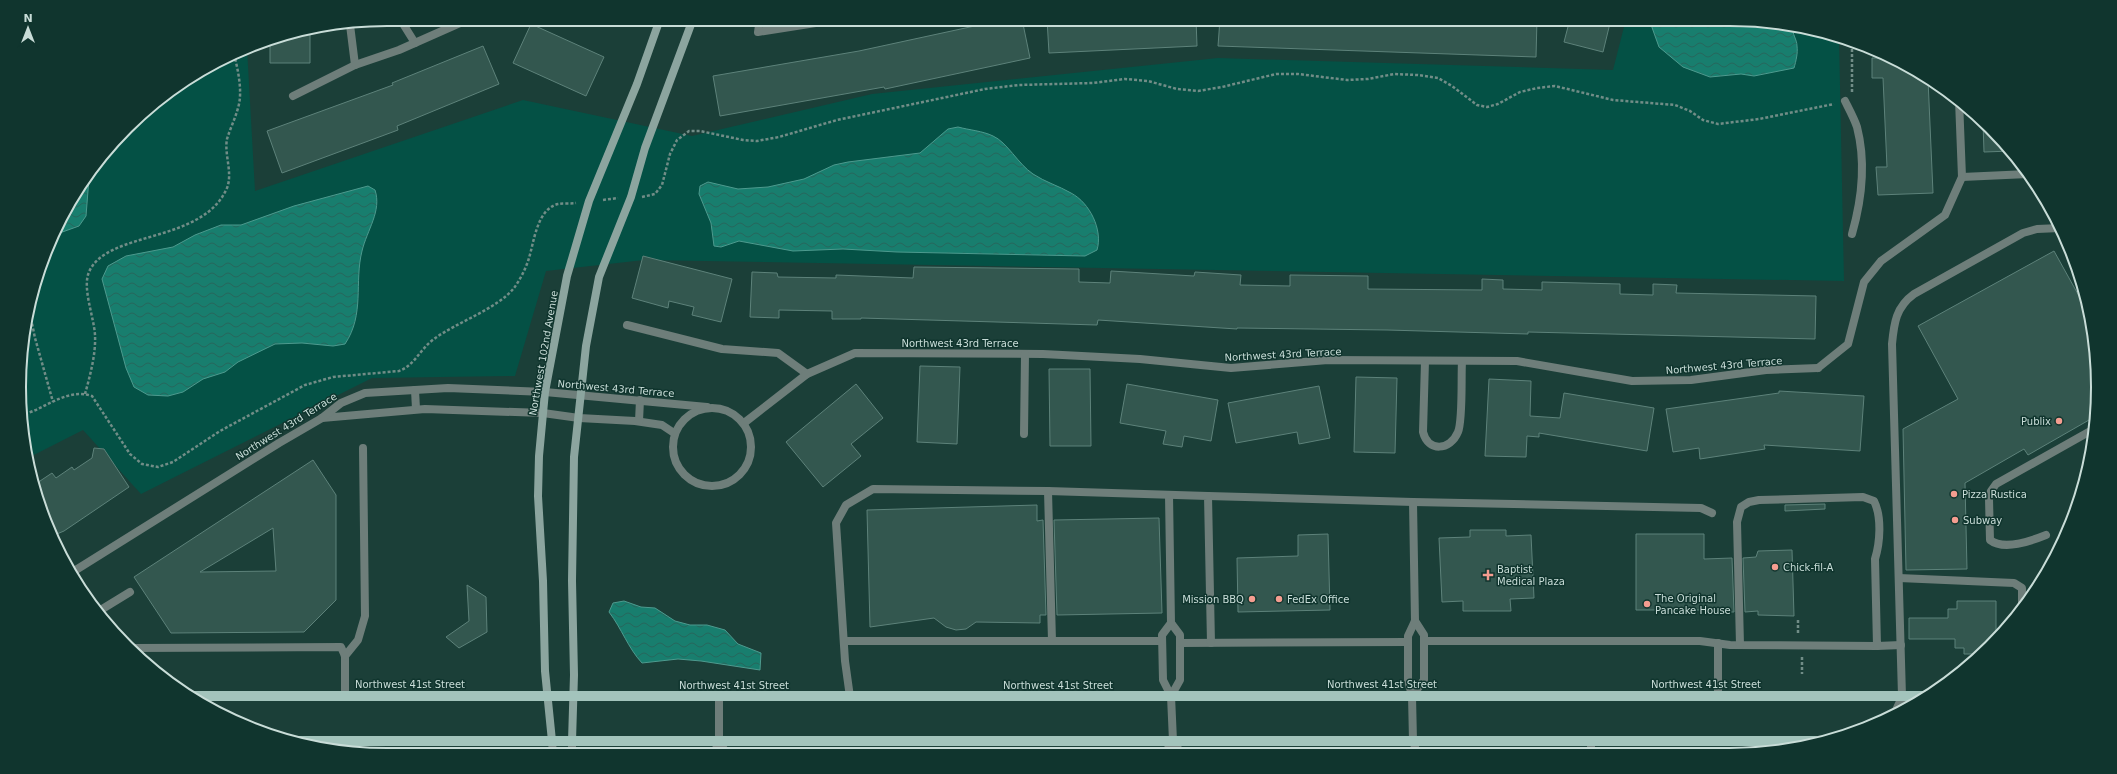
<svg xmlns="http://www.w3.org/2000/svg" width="2117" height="774" font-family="'DejaVu Sans',sans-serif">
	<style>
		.green { fill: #045145 }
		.water { fill: url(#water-waves); stroke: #4d9a8e }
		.building { fill: #33574f; stroke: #5d827a; fill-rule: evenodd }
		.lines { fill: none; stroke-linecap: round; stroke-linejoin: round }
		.path { stroke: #718d87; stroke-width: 2.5; stroke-dasharray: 3 2; stroke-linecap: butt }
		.lane { stroke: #6e7e7a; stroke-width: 8 }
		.street { stroke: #6e7e7a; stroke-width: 8 }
		.secondary { stroke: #8ca59f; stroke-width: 8 }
		.primary { stroke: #a3c4bc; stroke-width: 10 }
		.poi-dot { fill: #f59d90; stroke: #10352e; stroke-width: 1.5 }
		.labels { text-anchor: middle; stroke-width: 3; stroke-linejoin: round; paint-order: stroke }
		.street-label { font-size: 10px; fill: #c9ddd8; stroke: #10352e }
		.poi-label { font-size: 10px; fill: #c9ddd8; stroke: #10352e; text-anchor: start }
		.rim { fill: none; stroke: #c9ddd8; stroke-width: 2 }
	</style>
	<defs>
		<pattern id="water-waves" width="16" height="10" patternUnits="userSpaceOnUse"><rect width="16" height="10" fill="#187e6e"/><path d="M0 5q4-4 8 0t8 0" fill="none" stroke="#26665c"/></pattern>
	</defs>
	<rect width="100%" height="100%" fill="#1b3f38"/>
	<path class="green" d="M1626 19H1730L1825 32 1839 37 1844 281 644 260 546 271 515 376 372 378 141 494 83 430 26 459 22 339 38 269 68 203 145 110 203 68 247 48 255 191 523 100 692 136 872 94 1218 58 1613 70Z"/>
	<g class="water">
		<path d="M1649 19H1730L1793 27C1792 35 1797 39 1797 46 1798 53 1796 61 1794 68L1754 76 1741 74 1710 77 1683 67 1659 47Z"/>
		<path d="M958 127C969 130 983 131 993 136 1007 142 1018 164 1033 174 1045 182 1059 186 1071 193 1090 203 1103 230 1097 250L1085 256 897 252 843 249 793 251 739 241 721 247 714 246 711 223 699 194 700 186 708 182 738 189 768 187 804 179 834 165 848 162 920 153 948 129Z"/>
		<path d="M89 178 86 216 79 226 54 235 68 203Z"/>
		<path d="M368 186 375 190C382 211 367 230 362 251 354 283 365 314 345 344L333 346 302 343 275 344 238 362 225 372 203 379 183 392 168 396 148 395 134 387 126 368 102 279 108 266 126 256 173 247 195 235 221 225H241L294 206Z"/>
		<path d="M624 601 641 607 655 608 675 621 690 625H707L725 630 738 644 761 653 760 670 701 661 678 659 642 663C628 648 622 629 609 612L613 603Z"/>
	</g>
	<g class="building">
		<path d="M1007 19H1022L1030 58 885 89 884 87 720 116 713 76 859 51Z"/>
		<path d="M1047 19H1196L1197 46 1049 53Z"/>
		<path d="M1220 19H1537L1536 57 1218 46Z"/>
		<path d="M1570 19H1611L1603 52 1564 42Z"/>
		<path d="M531 24 604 57 586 96 513 63Z"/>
		<path d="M310 32V63H270V38Z"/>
		<path d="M483 46 499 84 397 126 398 130 282 173 267 131 393 85 392 83Z"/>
		<path d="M1884 54 1893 57 1928 79 1933 193 1878 195 1876 167H1887L1883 78H1872V58H1884Z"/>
		<path d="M1983 122 2007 145 2012 151 1984 152Z"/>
		<path d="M2054 251 2089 314 2095 339 2096 416 2028 455 2024 449 1965 483 1967 569 1906 570 1903 429 1958 399 1918 326Z"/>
		<path d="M643 256 732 279 721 322 692 315 694 307 669 301 668 308 632 298Z"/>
		<path d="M914 267 1079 269V282L1110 283 1111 271 1194 276 1195 272 1241 275 1240 285 1290 286V275L1368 276V289L1482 290V279L1503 280V289L1542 290V282L1620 284V294L1653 295V284L1677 285 1676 293 1816 296 1815 339 1528 332V334L1387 330 1237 328V329L1098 320 1097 325 861 318V319H832V311L779 310V318L750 317 752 272 777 273 778 277 836 278V275L913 278Z"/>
		<path d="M920 366 960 367 957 444 917 442Z"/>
		<path d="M1049 369H1090L1091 446H1050Z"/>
		<path d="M1356 377 1397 378 1395 453 1354 452Z"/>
		<path d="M1489 379 1531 381 1530 416 1560 418 1564 393 1654 408 1647 451 1539 433V437L1527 436 1526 457 1485 456Z"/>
		<path d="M856 384 883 418 851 444 861 456 823 487 786 442Z"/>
		<path d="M1127 384 1218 400 1211 441 1184 436 1182 447 1163 444 1166 431 1120 423Z"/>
		<path d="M1319 386 1330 438 1299 444 1297 432 1236 443 1228 403Z"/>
		<path d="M1779 391 1864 396 1860 451 1764 445 1765 449 1700 459 1699 448 1673 452 1666 409 1779 393Z"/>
		<path d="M94 448 104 449 129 487 64 531 52 536 47 528 34 485 52 473 56 478 72 467 74 470 92 458Z"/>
		<path d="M313 460 336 495V600L304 632 171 633 134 577ZM273 528 276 571 200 572Z"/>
		<path d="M1825 504V509L1785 511V505Z"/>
		<path d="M1037 505V521L1043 520 1046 615H1040V623L976 622 966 629 956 630 946 627 934 618 870 627 867 510Z"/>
		<path d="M1159 518 1162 613 1057 615 1054 520Z"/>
		<path d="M1470 530H1506V536L1531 535 1534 598 1510 599 1511 611H1463V601L1442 602 1439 538 1470 537Z"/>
		<path d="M1328 534 1330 610 1238 612 1237 558 1298 556V535Z"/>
		<path d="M1636 534H1704V559L1732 558 1734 612H1728V610H1636Z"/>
		<path d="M1792 550 1794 616 1758 615V611L1745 612 1743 558 1756 557 1758 551Z"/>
		<path d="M467 585 486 597 487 632 459 648 446 637 469 621Z"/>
		<path d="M1957 601H1996V635L1980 654H1964V648H1955V639H1909V618H1948V609H1957Z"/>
	</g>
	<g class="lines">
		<g class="path">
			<path d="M1852 92V42"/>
			<path d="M642 197 655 194 662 185 670 154 677 140 689 131H700L743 140 757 141 779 137 837 120 985 89 1019 85 1093 83 1125 79 1148 81 1177 89 1198 91 1222 87 1276 74H1298L1347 80 1368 79 1394 74 1418 75 1438 78 1452 86 1477 105 1487 107 1498 104 1520 92 1537 88 1555 86 1613 100 1675 105 1690 111 1703 120 1718 124 1759 119 1834 104"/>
			<path d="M603 200 618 198"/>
			<path d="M29 309 35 338 53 402"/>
			<path d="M85 394C90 376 96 354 95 335 94 317 82 288 89 272 107 230 203 244 227 188 233 173 224 154 227 139 230 129 235 119 238 108 243 92 238 70 234 54"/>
			<path d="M25 414C48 407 67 388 92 396L130 454 142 464 158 467 173 462 220 431 305 385 333 377 399 371C415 365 420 349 434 339 457 322 497 309 514 288 520 280 526 268 529 258 534 242 537 209 558 204 563 203 570 204 576 203"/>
			<path d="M1798 620V633"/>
			<path d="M1802 657V674"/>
		</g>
		<g class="lane">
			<path d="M400 19 415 43"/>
			<path d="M1845 101C1849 109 1854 118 1857 127 1866 162 1862 199 1852 234"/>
			<path d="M627 325 722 349 778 353 807 374"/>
			<path d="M1425 361 1423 432C1428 452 1450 451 1458 432 1463 420 1461 377 1462 361"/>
			<path d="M415 390 416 409"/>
			<circle cx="712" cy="447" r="39"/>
			<path d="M322 418 425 409 543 413 579 418 635 421 662 425 674 433"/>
			<path d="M639 421 640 400"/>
			<path d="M744 423 807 374 855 353 1043 354 1140 359 1231 368 1328 360 1517 361 1632 381 1691 380 1766 370 1818 368"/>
			<path d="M1024 434 1025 354"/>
			<path d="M1048 491 1052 641"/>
			<path d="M1169 495 1171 623 1180 635V680L1171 696"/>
			<path d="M1208 496 1413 502 1701 508 1712 513"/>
			<path d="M1413 502 1415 621 1408 636V680L1412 696 1413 741"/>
			<path d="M2046 535C2031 541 2004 551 1990 540L1989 499 1991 491 1996 484 2094 429"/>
			<path d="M71 573 279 443 322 418 341 403 365 393 448 388 545 392 707 407"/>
			<path d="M1899 578 2014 583 2022 588V603"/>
			<path d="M99 611 130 592"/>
			<path d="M1171 623 1162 635 1163 680 1171 696 1173 741"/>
			<path d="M844 641H1162"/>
			<path d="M1424 641H1700L1730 645 1877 646"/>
			<path d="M1180 643 1408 642"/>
			<path d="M1718 643V696"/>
			<path d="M1740 645 1737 522 1741 507 1749 502 1759 500 1863 497 1874 501C1882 517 1880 543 1875 559L1877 646 1901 645"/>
			<path d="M134 648 341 647 345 656V697"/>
			<path d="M345 656 358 640 365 616 363 448"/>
			<path d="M1412 696 1424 680V635L1415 621"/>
			<path d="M719 697V741"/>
			<path d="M850 697 845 661 836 523 846 505 873 489 1048 491 1208 496 1211 643"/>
			<path d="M1905 709 1902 696 1892 344C1894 323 1896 307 1914 294L2023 233 2037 229 2060 228"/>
			<path d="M1893 717 1902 697"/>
			<path d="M1591 741V752"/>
		</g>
		<g class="street">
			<path d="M760 19 758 32 841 19"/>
			<path d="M350 25 355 65"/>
			<path d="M293 96 355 65 399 50 469 19"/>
			<path d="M1962 177 2028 174"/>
			<path d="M1818 368 1848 344 1864 282 1881 261 1945 215 1962 177 1959 100"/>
			<path d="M552 741 553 755"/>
			<path d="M572 741V755"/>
			<path d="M719 741 727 754"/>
			<path d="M1413 741 1417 753"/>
			<path d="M1165 753 1173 741 1181 753"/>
			<path d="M714 754 719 741"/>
		</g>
		<g class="secondary">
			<path d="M552 741 545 671 543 581 538 496 539 456 545 392 567 276 589 201 637 84 660 19"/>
			<path d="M572 741 574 675 572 581 574 457 586 346 599 277 631 197 645 148 693 19"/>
		</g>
		<g class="primary">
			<path d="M191 696H1924"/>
			<path d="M289 741H1815"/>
		</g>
	</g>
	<g class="poi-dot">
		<circle cx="2059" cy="421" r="4"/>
		<circle cx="1954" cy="494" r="4"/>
		<circle cx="1955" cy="520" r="4"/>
		<circle cx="1775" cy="567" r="4"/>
		<path d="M1486 569h4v4h4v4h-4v4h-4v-4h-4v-4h4z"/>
		<circle cx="1252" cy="599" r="4"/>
		<circle cx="1279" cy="599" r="4"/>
		<circle cx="1647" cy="604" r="4"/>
	</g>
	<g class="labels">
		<g class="street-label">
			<text x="960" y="347">Northwest 43rd Terrace</text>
			<text transform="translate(543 353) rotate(-80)" y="4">Northwest 102nd Avenue</text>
			<text transform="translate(1283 354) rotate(-3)" y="4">Northwest 43rd Terrace</text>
			<text transform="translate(1724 365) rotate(-5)" y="4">Northwest 43rd Terrace</text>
			<text transform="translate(616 388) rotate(5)" y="4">Northwest 43rd Terrace</text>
			<text transform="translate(286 426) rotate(-32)" y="4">Northwest 43rd Terrace</text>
			<text x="410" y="688">Northwest 41st Street</text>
			<text x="1382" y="688">Northwest 41st Street</text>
			<text x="1706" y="688">Northwest 41st Street</text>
			<text x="734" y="689">Northwest 41st Street</text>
			<text x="1058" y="689">Northwest 41st Street</text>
		</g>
		<g class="poi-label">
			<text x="2051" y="425" text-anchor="end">Publix</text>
			<text x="1962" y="498">Pizza Rustica</text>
			<text x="1963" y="524">Subway</text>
			<text x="1783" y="571">Chick-fil-A</text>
			<text x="1497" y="573">Baptist<tspan x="1497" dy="12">Medical Plaza</tspan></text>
			<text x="1655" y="602">The Original<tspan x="1655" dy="12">Pancake House</tspan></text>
			<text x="1244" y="603" text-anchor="end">Mission BBQ</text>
			<text x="1287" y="603">FedEx Office</text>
		</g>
	</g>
	<path d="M0 0H2117V774H0ZM387 26H1730A361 361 0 0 1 2091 387V387A361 361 0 0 1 1730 748H387A361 361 0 0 1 26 387V387A361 361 0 0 1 387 26Z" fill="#10352e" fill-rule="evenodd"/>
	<path class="rim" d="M387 26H1730A361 361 0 0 1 2091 387V387A361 361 0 0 1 1730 748H387A361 361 0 0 1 26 387V387A361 361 0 0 1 387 26Z"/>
	<g transform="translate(28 28)" stroke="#10352e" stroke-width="3" paint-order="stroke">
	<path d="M0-3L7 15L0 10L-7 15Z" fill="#c9ddd8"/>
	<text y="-6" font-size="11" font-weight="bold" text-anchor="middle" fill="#c9ddd8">N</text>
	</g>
</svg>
